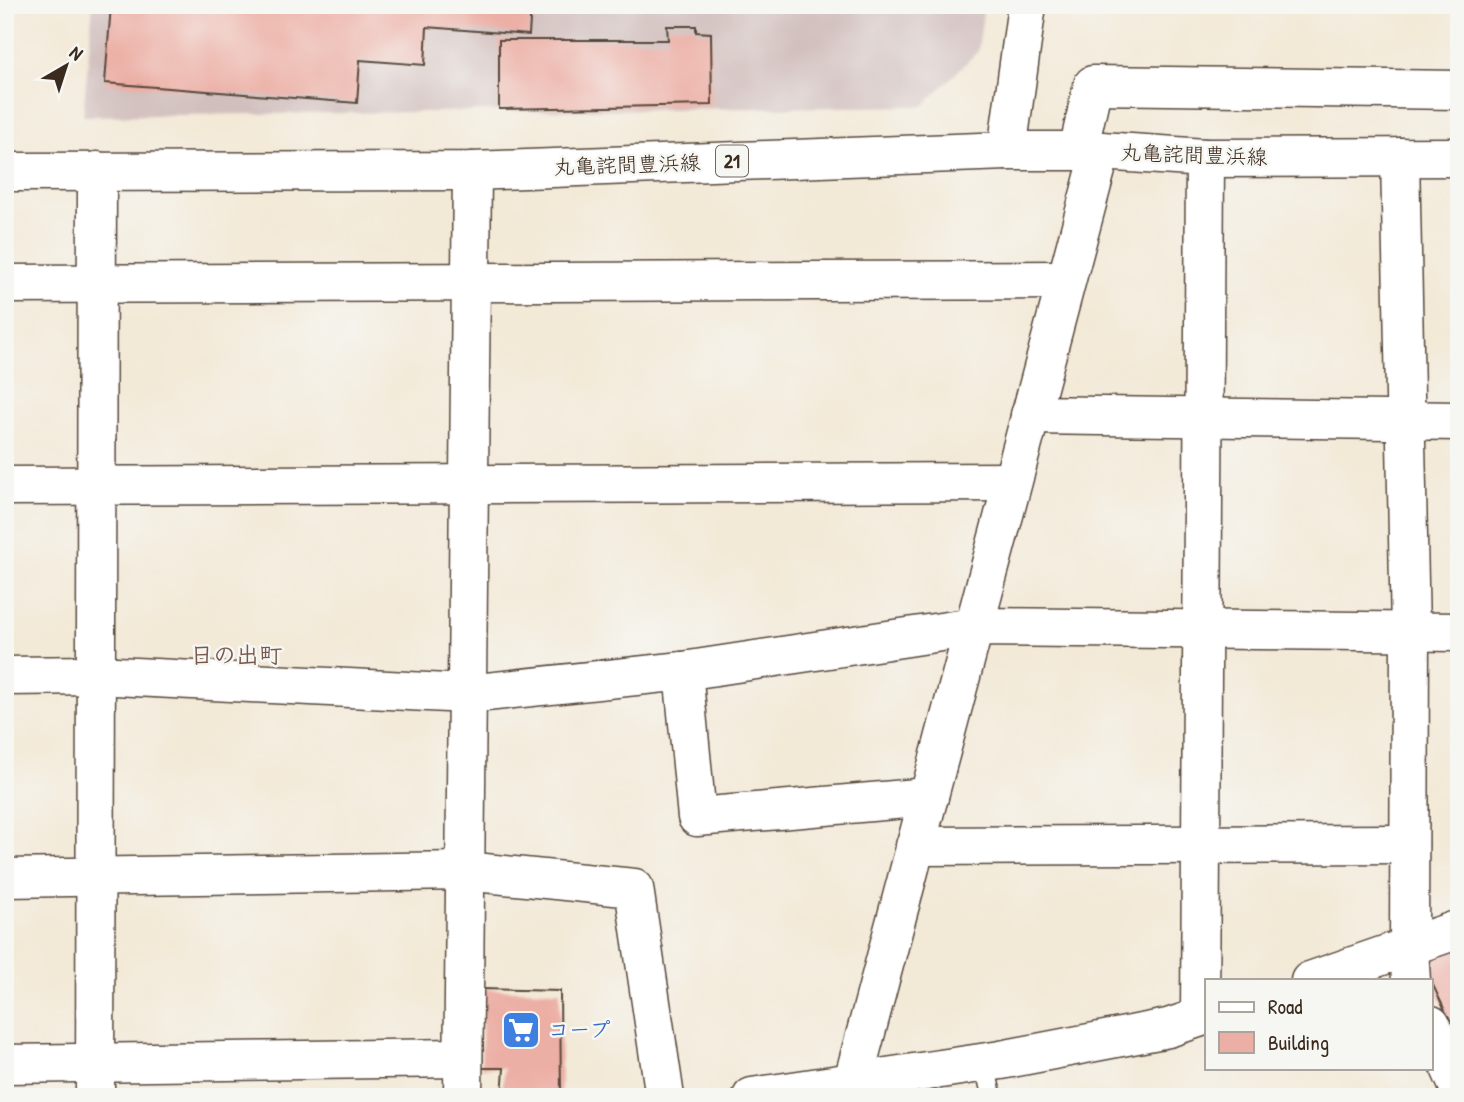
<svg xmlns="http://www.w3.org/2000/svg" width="1464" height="1102" font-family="'Patrick Hand','Klee One',sans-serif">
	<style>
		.industrial { fill: #d1bfbe }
		.building { fill: #ecafa5 }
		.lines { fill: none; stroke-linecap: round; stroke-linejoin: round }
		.service-casing { stroke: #57473a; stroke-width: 22 }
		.minor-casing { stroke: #57473a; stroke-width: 41 }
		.tertiary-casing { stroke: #57473a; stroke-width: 41 }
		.primary-casing { stroke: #57473a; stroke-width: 41 }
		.service { stroke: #fff; stroke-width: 19 }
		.minor { stroke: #fff; stroke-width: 38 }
		.tertiary { stroke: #fff; stroke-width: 38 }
		.primary { stroke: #fff; stroke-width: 38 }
		.labels { text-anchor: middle; stroke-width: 5; stroke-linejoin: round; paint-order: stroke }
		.shield { fill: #f6f6f2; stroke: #73675e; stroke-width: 2 }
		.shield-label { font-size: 19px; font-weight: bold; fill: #3b2a1e }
		.street-label { font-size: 21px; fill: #3b2a1e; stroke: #f6f6f2 }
		.shop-label { font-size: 21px; font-weight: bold; fill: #366cbe; stroke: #f6f6f2; text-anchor: start }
		.neighbourhood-label { font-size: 23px; font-weight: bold; fill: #79594d; stroke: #f6f6f2 }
	</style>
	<rect width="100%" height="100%" fill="#f6f6f2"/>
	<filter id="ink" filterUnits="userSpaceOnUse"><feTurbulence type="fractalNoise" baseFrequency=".0143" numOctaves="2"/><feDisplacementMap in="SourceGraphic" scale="14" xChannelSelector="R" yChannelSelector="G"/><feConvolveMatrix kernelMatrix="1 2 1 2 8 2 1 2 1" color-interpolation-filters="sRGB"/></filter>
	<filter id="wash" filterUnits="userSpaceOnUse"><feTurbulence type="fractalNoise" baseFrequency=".00686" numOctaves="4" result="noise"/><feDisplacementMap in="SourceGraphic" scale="28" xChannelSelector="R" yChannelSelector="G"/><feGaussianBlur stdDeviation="1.57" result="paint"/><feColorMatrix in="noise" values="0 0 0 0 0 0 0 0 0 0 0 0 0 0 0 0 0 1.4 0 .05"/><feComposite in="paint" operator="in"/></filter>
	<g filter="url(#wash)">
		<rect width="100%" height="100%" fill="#f3e9d7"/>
		<path class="industrial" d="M93 5H984L978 51 923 106 83 116Z"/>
		<g id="blocks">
			<g class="building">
				<path d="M111 5H531L529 35 427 27 425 65 360 60 357 103 105 83Z"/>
				<path d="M667 26H696V32L711 33 712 105 499 109V40H668Z"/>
				<path d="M1459 946V1040L1421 960Z"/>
				<path d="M483 989 560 991 561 1097H502L504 1068H481Z"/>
			</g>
		</g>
	</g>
	<g filter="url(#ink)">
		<use href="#blocks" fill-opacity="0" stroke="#57473a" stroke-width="2"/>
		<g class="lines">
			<defs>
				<path id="service" d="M984 1062 992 1097"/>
				<g id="minor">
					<path d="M1078 151 1093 85 1459 90"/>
					<path d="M1400 157 1410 631 1409 949 1411 981"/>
					<path d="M5 284 1066 280"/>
					<path d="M1030 415 1459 421"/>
					<path d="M5 486 1012 482"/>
					<path d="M683 671 974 627 1459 632"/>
					<path d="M5 676 96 675 467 694 683 671 697 817 929 797"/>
					<path d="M915 846 1409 844"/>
					<path d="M5 878 465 871 634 888 665 1097"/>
					<path d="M1310 981 1459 929"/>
					<path d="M1200 1017 1205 158"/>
					<path d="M1431 1025 1459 1088"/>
					<path d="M5 1064 463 1058"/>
					<path d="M853 1081 1101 151"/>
					<path d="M95 1097 97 171"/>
					<path d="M463 1097 472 171"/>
					<path d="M752 1097 1001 1060 1168 1028 1207 1015"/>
				</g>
				<path id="tertiary" d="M1007 151 1027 5"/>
				<path id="primary" d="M5 172 472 171 1007 151H1101L1205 158 1459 157"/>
			</defs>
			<use href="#service" class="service-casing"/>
			<use href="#minor" class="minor-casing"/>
			<use href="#tertiary" class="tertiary-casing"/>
			<use href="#primary" class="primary-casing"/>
			<use href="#service" class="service"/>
			<use href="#minor" class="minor"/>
			<use href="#tertiary" class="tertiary"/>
			<use href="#primary" class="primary"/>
		</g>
	</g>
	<defs>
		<symbol id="supermarket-square" viewBox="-11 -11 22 22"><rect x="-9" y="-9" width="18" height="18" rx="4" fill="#3f7fe0" stroke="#f6f6f2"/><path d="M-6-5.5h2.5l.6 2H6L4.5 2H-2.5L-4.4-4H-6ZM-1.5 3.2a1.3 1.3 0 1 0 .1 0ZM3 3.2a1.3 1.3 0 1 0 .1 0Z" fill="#fff"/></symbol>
	</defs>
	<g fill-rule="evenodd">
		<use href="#supermarket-square" x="499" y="1008" width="44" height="44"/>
	</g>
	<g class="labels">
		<rect class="shield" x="716" y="145.5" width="32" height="31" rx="5"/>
		<g class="shield-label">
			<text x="732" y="168">21</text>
		</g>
		<g class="street-label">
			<text transform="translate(1194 155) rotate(2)" y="7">丸亀詫間豊浜線</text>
			<text transform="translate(627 165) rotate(-2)" y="7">丸亀詫間豊浜線</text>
		</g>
		<g class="shop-label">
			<text x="548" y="1037">コープ</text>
		</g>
		<g class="neighbourhood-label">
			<text x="236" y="663">日の出町</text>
		</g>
	</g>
	<rect width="1464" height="1102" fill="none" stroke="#f6f6f2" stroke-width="28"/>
	<rect x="1205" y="979" width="228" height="91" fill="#f6f6f2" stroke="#aba49d" stroke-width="2"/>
	<rect x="1219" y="1002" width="35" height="10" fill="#ffffff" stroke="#aba49d" stroke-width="2"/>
	<text x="1268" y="1014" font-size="21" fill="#3b2a1e">Road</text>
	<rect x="1219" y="1032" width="35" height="21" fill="#ecafa5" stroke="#aba49d" stroke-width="2"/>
	<text x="1268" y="1050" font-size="21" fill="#3b2a1e">Building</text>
	<g transform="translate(66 66) rotate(39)" stroke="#f6f6f2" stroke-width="5" paint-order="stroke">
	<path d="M0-5L12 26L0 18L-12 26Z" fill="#3b2a1e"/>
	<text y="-10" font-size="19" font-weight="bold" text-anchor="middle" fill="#3b2a1e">N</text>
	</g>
</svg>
